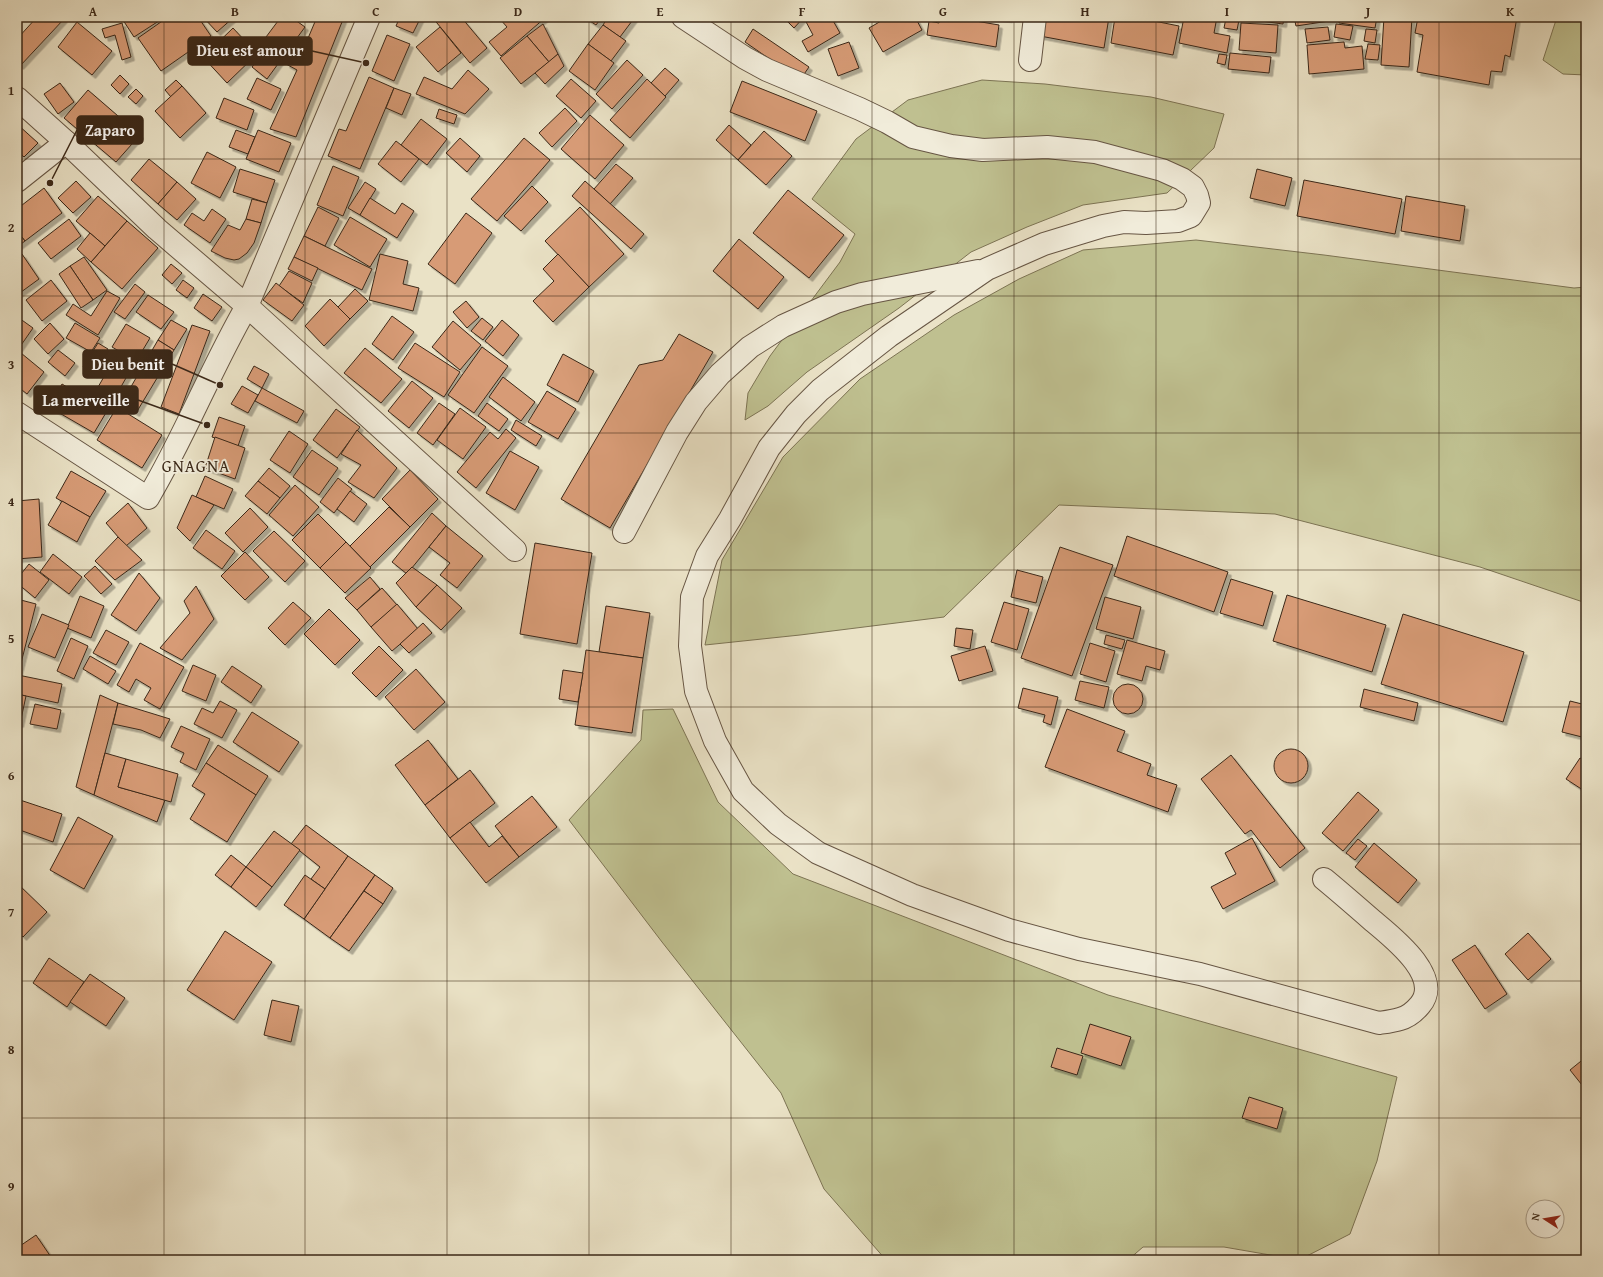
<svg xmlns="http://www.w3.org/2000/svg" width="1603" height="1277" font-family="'Gentium Book Plus',serif">
	<style>
		.green { fill: #bfc090; stroke: #7d7454 }
		.building { fill: #d79b76; stroke: #3b2818; filter: url(#shadow) }
		.lines { fill: none; stroke-linecap: round; stroke-linejoin: round }
		.minor-casing { stroke: #675644; stroke-width: 24 }
		.minor { stroke: #f1ecda; stroke-width: 22 }
		.grid { fill: none; stroke: #3b2818; stroke-width: 1; stroke-opacity: 0.55 }
		.labels { text-anchor: middle; stroke-width: 3.5; stroke-linejoin: round; paint-order: stroke }
		.quarter-label { font-size: 17px; letter-spacing: 1px; fill: #3b2818; stroke: #f1ecda }
		.leader { fill: none; stroke: #3b2818; stroke-width: 1.5 }
		.callout-dot { fill: #3b2818; stroke: #f1ecda; stroke-width: 1.5 }
		.callout { fill: #3b2818; stroke: #3b2818; stroke-width: 1.5 }
		.callout-label { font-size: 16px; text-anchor: middle; font-weight: bold; fill: #fff }
		.neatline { fill: none; stroke: #3b2818; stroke-width: 1.5 }
		.grid-label { font-size: 13px; text-anchor: middle; font-weight: bold; fill: #3b2818 }
	</style>
	<defs>
		<filter id="shadow"><feDropShadow dx="3.5" dy="3.5" stdDeviation="0" flood-color="#0004"/></filter>
	</defs>
	<rect width="100%" height="100%" fill="#eae2c6"/>
	<filter id="stains"><feTurbulence type="fractalNoise" baseFrequency=".005" numOctaves="4"/><feColorMatrix values="0 0 0 0 .2 0 0 0 0 .09 0 0 0 0 .02 0 0 0 .5 -.17"/></filter>
	<radialGradient id="worn" r=".72"><stop offset=".6" stop-color="#630" stop-opacity="0"/><stop offset="1" stop-color="#630" stop-opacity=".3"/></radialGradient>
	<g class="green">
		<path d="M1557 17H1586V75L1563 74 1543 60Z"/>
		<path d="M982 80 1045 84 1151 97 1224 114 1214 148 1167 193 1083 205 1027 227 971 252 899 308 807 372 768 406 745 420 748 393 770 356 840 262 855 234 812 199 856 139 908 100Z"/>
		<path d="M1196 240 1324 255 1574 288 1586 287V603L1480 567 1275 514 1059 505 944 617 800 635 705 645 722 560 783 457 860 379 954 315 1019 279 1083 250Z"/>
		<path d="M673 709 718 802 793 874 1108 995 1397 1077 1377 1161 1350 1234 1299 1260 1224 1247H1143L1128 1260H886L824 1189 781 1093 662 942 569 820 641 740 643 710Z"/>
	</g>
	<g class="building">
		<path d="M37 17H61L64 19 20 66 17 63V39Z"/>
		<path d="M121 17H165L134 37Z"/>
		<path d="M168 17H198L211 36 161 71 138 38Z"/>
		<path d="M203 17H234L217 32Z"/>
		<path d="M281 17H291L305 27 267 79 252 67 272 41 266 37Z"/>
		<path d="M317 17H344L296 137 270 129 297 70 286 64 301 42 306 43Z"/>
		<path d="M400 17H421L413 33 396 26Z"/>
		<path d="M432 17H461L487 48 470 63Z"/>
		<path d="M503 17H546L501 56 489 42 507 27 500 19Z"/>
		<path d="M584 17H602L596 25Z"/>
		<path d="M608 17H635L620 37 603 25Z"/>
		<path d="M783 17H804L794 28Z"/>
		<path d="M806 17H831L840 33 808 52 802 41 813 35 804 18Z"/>
		<path d="M888 17H915L922 30 883 52 869 28Z"/>
		<path d="M940 17H952L999 25 996 47 927 35 929 21 939 23Z"/>
		<path d="M993 17H1009V19Z"/>
		<path d="M1044 17H1109L1104 48 1040 36Z"/>
		<path d="M1115 17H1149V20L1179 26 1173 55 1111 43Z"/>
		<path d="M1163 17H1179V20Z"/>
		<path d="M1184 17H1217L1214 33 1230 36 1227 53 1179 43Z"/>
		<path d="M1231 17H1284L1283 24Z"/>
		<path d="M1294 17H1336V20L1296 26Z"/>
		<path d="M1340 17H1377L1375 28 1339 23Z"/>
		<path d="M1384 17H1412L1409 67 1381 65Z"/>
		<path d="M1418 17H1517L1510 57 1505 55 1502 72 1491 71 1489 85 1417 72 1423 35 1415 33Z"/>
		<path d="M1226 18 1239 20 1237 30 1224 28Z"/>
		<path d="M77 22 112 51 92 75 58 47Z"/>
		<path d="M122 23 131 57 122 60 115 35 105 38 102 29Z"/>
		<path d="M1241 23 1278 25 1276 53 1239 50Z"/>
		<path d="M543 24 558 54 549 62 527 36Z"/>
		<path d="M1336 24 1353 26 1350 40 1334 37Z"/>
		<path d="M603 25 626 41 611 61 588 44Z"/>
		<path d="M440 27 461 53 438 72 416 47Z"/>
		<path d="M1328 27 1330 40 1307 43 1305 29Z"/>
		<path d="M233 28 257 54 227 83 203 57Z"/>
		<path d="M753 29 809 67 800 80 745 42Z"/>
		<path d="M1366 29 1377 30 1375 43 1364 41Z"/>
		<path d="M387 35 410 44 394 81 372 71Z"/>
		<path d="M527 36 549 62 521 84 500 58Z"/>
		<path d="M849 42 859 68 838 76 828 49Z"/>
		<path d="M1344 42 1345 48 1362 46 1364 69 1309 74 1307 45Z"/>
		<path d="M588 44 614 63 595 90 569 71Z"/>
		<path d="M1368 44 1380 45 1378 60 1365 59Z"/>
		<path d="M1230 53 1271 57 1269 73 1228 69Z"/>
		<path d="M558 54 564 66 545 84 535 73Z"/>
		<path d="M1219 54 1227 55 1225 65 1217 63Z"/>
		<path d="M627 60 643 75 612 109 596 94Z"/>
		<path d="M665 68 679 80 665 96 651 83Z"/>
		<path d="M468 70 489 89 465 114 416 94 424 77 452 89Z"/>
		<path d="M120 75 129 84 120 94 111 85Z"/>
		<path d="M369 77 394 88 360 169 328 156 339 129 346 131Z"/>
		<path d="M257 78 281 89 271 110 247 99Z"/>
		<path d="M571 79 596 101 581 118 556 96Z"/>
		<path d="M647 79 666 97 630 138 610 120Z"/>
		<path d="M176 80 182 86 171 97 165 90Z"/>
		<path d="M742 81 817 111 805 141 730 112Z"/>
		<path d="M60 83 74 102 58 114 44 94Z"/>
		<path d="M182 86 206 113 180 138 155 111Z"/>
		<path d="M394 88 411 94 402 115 386 108Z"/>
		<path d="M136 89 143 96 136 104 128 97Z"/>
		<path d="M88 90 140 135 116 162 64 118Z"/>
		<path d="M224 98 254 110 247 130 216 118Z"/>
		<path d="M565 108 577 121 552 147 539 133Z"/>
		<path d="M439 109 457 115 454 124 436 118Z"/>
		<path d="M590 115 624 145 595 179 561 149Z"/>
		<path d="M421 119 447 139 427 165 401 145Z"/>
		<path d="M17 124 38 143 24 157 17 151Z"/>
		<path d="M729 125 751 145 738 160 716 140Z"/>
		<path d="M236 130 255 137 248 154 229 147Z"/>
		<path d="M258 130 291 143 279 172 246 159Z"/>
		<path d="M764 131 792 156 766 185 738 160Z"/>
		<path d="M460 138 480 156 467 172 446 153Z"/>
		<path d="M524 138 550 160 497 221 471 199Z"/>
		<path d="M396 141 419 159 401 182 378 164Z"/>
		<path d="M207 152 236 167 220 198 191 183Z"/>
		<path d="M149 159 177 182 158 204 131 180Z"/>
		<path d="M616 164 633 178 610 204 594 189Z"/>
		<path d="M333 166 359 177 343 216 317 205Z"/>
		<path d="M240 169 275 180 267 203 233 192Z"/>
		<path d="M1257 169 1292 178 1285 206 1250 198Z"/>
		<path d="M1304 180 1402 199 1395 234 1297 216Z"/>
		<path d="M76 181 91 197 73 213 58 198Z"/>
		<path d="M585 181 644 234 631 249 572 196Z"/>
		<path d="M177 182 196 199 177 220 158 204Z"/>
		<path d="M365 182 376 189 360 215 348 208Z"/>
		<path d="M532 186 548 202 521 231 504 216Z"/>
		<path d="M44 188 62 213 25 241 17 231V209Z"/>
		<path d="M788 190 844 235 809 278 753 233Z"/>
		<path d="M98 196 127 221 105 246 76 221Z"/>
		<path d="M1406 196 1465 206 1460 241 1401 231Z"/>
		<path d="M370 198 395 214 402 203 414 211 397 238 360 215Z"/>
		<path d="M252 199 267 203 261 223 246 219Z"/>
		<path d="M318 207 339 218 325 246 304 236Z"/>
		<path d="M580 207 624 254 589 287 545 241Z"/>
		<path d="M212 209 226 219 210 243 184 225 192 213 204 221Z"/>
		<path d="M466 213 492 233 455 284 428 264Z"/>
		<path d="M350 217 387 239 370 267 334 245Z"/>
		<path d="M69 219 81 236 51 259 38 243Z"/>
		<path d="M246 219 261 223 254 243 247 253 239 259 234 260 225 258 211 251 228 225 240 230Z"/>
		<path d="M127 221 158 248 122 289 91 262Z"/>
		<path d="M17 231 25 241 17 247Z"/>
		<path d="M90 233 105 246 91 262 77 249Z"/>
		<path d="M304 236 372 269 362 290 294 257Z"/>
		<path d="M739 239 784 277 758 309 713 271Z"/>
		<path d="M22 254 39 279 17 295V257Z"/>
		<path d="M380 254 408 261 403 284 419 288 413 311 369 300Z"/>
		<path d="M558 254 589 287 553 322 533 301 554 281 543 269Z"/>
		<path d="M84 257 107 290 93 300 70 266Z"/>
		<path d="M294 257 318 268 312 281 288 269Z"/>
		<path d="M171 264 182 273 172 284 162 275Z"/>
		<path d="M70 266 93 300 81 308 59 274Z"/>
		<path d="M289 271 312 283 303 303 279 286Z"/>
		<path d="M51 280 67 301 42 321 26 300Z"/>
		<path d="M183 280 194 288 187 298 176 290Z"/>
		<path d="M276 283 304 305 292 321 263 300Z"/>
		<path d="M135 284 145 292 125 319 114 312Z"/>
		<path d="M355 289 368 301 350 319 338 307Z"/>
		<path d="M107 291 120 298 98 335 66 315 73 304 91 316Z"/>
		<path d="M203 294 222 307 212 321 194 308Z"/>
		<path d="M148 295 174 312 161 329 136 312Z"/>
		<path d="M330 299 350 319 324 346 305 326Z"/>
		<path d="M466 301 479 317 467 328 453 312Z"/>
		<path d="M392 316 414 332 393 360 372 344Z"/>
		<path d="M19 318 33 328 17 351V321Z"/>
		<path d="M482 318 493 327 483 340 471 331Z"/>
		<path d="M171 320 187 329 174 350 158 340Z"/>
		<path d="M502 320 519 335 503 356 485 341Z"/>
		<path d="M453 321 481 345 460 370 432 347Z"/>
		<path d="M50 323 64 339 48 354 34 339Z"/>
		<path d="M75 323 100 338 91 352 66 338Z"/>
		<path d="M126 324 150 338 126 378 114 371 124 354 112 347Z"/>
		<path d="M192 325 210 331 179 414 161 407Z"/>
		<path d="M679 334 713 352 610 528 561 499 639 365 663 360Z"/>
		<path d="M158 340 174 350 136 413 121 404Z"/>
		<path d="M98 343 108 349 94 374 83 367Z"/>
		<path d="M415 343 460 372 444 397 398 368Z"/>
		<path d="M482 347 508 366 474 413 448 395Z"/>
		<path d="M365 348 402 379 381 403 344 373Z"/>
		<path d="M58 350 75 363 65 376 48 362Z"/>
		<path d="M21 353 44 372 27 394 17 386V359Z"/>
		<path d="M563 354 594 371 578 402 547 385Z"/>
		<path d="M254 366 269 374 262 388 247 379Z"/>
		<path d="M109 368 126 378 107 411 90 401Z"/>
		<path d="M503 377 535 402 521 421 489 397Z"/>
		<path d="M412 381 433 398 409 428 388 411Z"/>
		<path d="M62 384 107 411 94 433 49 407Z"/>
		<path d="M242 386 258 395 248 413 231 404Z"/>
		<path d="M262 388 304 411 297 423 255 401Z"/>
		<path d="M547 391 576 409 558 439 528 422Z"/>
		<path d="M439 403 455 414 433 445 417 433Z"/>
		<path d="M487 403 508 419 499 431 478 416Z"/>
		<path d="M117 407 162 435 142 468 97 440Z"/>
		<path d="M460 408 486 427 463 459 437 440Z"/>
		<path d="M336 409 360 427 337 458 313 440Z"/>
		<path d="M219 417 245 426 238 446 212 437Z"/>
		<path d="M516 420 542 436 536 446 511 430Z"/>
		<path d="M506 429 516 438 476 488 457 472 490 432 498 439Z"/>
		<path d="M357 430 397 468 374 498 348 482 361 465 341 454Z"/>
		<path d="M289 431 308 444 290 473 270 460Z"/>
		<path d="M215 437 245 448 235 479 205 468Z"/>
		<path d="M312 450 338 468 319 495 293 477Z"/>
		<path d="M510 451 539 467 515 510 486 493Z"/>
		<path d="M269 468 290 486 280 498 258 481Z"/>
		<path d="M410 470 438 499 410 527 382 499Z"/>
		<path d="M71 471 106 491 90 517 56 498Z"/>
		<path d="M205 476 233 489 224 509 196 497Z"/>
		<path d="M338 478 352 489 334 513 320 502Z"/>
		<path d="M258 481 280 498 267 514 245 496Z"/>
		<path d="M295 485 319 507 293 536 269 515Z"/>
		<path d="M350 491 367 504 354 522 337 509Z"/>
		<path d="M192 495 214 505 190 541 177 528Z"/>
		<path d="M39 499 42 557 17 559V501Z"/>
		<path d="M62 501 90 517 77 542 48 525Z"/>
		<path d="M128 503 147 528 126 546 106 523Z"/>
		<path d="M389 507 410 527 370 567 350 546Z"/>
		<path d="M250 508 268 527 243 552 225 533Z"/>
		<path d="M432 513 446 526 407 574 392 562Z"/>
		<path d="M318 514 346 542 320 568 292 540Z"/>
		<path d="M446 526 483 556 457 588 440 575 450 563 429 547Z"/>
		<path d="M206 530 235 551 222 569 193 548Z"/>
		<path d="M274 531 305 561 285 582 253 551Z"/>
		<path d="M1127 536 1228 572 1214 612 1114 576Z"/>
		<path d="M118 537 142 560 115 580 95 561Z"/>
		<path d="M346 542 371 568 345 593 320 568Z"/>
		<path d="M535 543 592 553 577 644 520 634Z"/>
		<path d="M1060 547 1113 565 1072 676 1021 658Z"/>
		<path d="M245 552 269 577 245 600 221 576Z"/>
		<path d="M53 554 82 577 69 594 40 572Z"/>
		<path d="M29 564 49 580 35 598 17 583V579Z"/>
		<path d="M95 566 112 584 101 594 84 576Z"/>
		<path d="M412 567 437 585 416 607 396 583Z"/>
		<path d="M1017 570 1043 577 1036 603 1011 597Z"/>
		<path d="M139 573 160 598 136 631 111 615Z"/>
		<path d="M370 577 380 589 357 610 345 598Z"/>
		<path d="M1231 579 1273 592 1263 626 1220 613Z"/>
		<path d="M437 585 462 608 441 630 416 607Z"/>
		<path d="M196 586 214 619 182 660 160 648 190 613 184 601Z"/>
		<path d="M382 588 397 605 371 627 357 610Z"/>
		<path d="M1287 595 1386 625 1372 672 1273 641Z"/>
		<path d="M80 596 104 606 91 638 67 628Z"/>
		<path d="M1105 597 1141 607 1133 639 1096 629Z"/>
		<path d="M17 599 36 604 18 675H17Z"/>
		<path d="M293 602 311 618 285 645 268 628Z"/>
		<path d="M1004 602 1029 609 1017 650 991 642Z"/>
		<path d="M397 604 418 629 392 651 371 627Z"/>
		<path d="M606 606 650 613 643 658 599 652Z"/>
		<path d="M329 609 360 640 335 665 304 634Z"/>
		<path d="M42 614 69 625 55 658 28 647Z"/>
		<path d="M1403 614 1524 652 1503 722 1381 684Z"/>
		<path d="M423 623 432 633 409 653 400 644Z"/>
		<path d="M956 628 973 630 970 649 954 646Z"/>
		<path d="M106 630 129 642 116 665 93 653Z"/>
		<path d="M1106 635 1125 640 1122 649 1104 644Z"/>
		<path d="M71 638 88 646 74 679 57 671Z"/>
		<path d="M1127 640 1165 651 1160 670 1146 666 1142 681 1117 674Z"/>
		<path d="M140 643 184 667 160 709 144 700 151 688 136 679 129 692 117 685Z"/>
		<path d="M1090 643 1115 651 1106 682 1080 674Z"/>
		<path d="M379 646 403 670 376 697 352 673Z"/>
		<path d="M985 646 993 671 959 681 951 656Z"/>
		<path d="M586 650 643 658 632 733 575 725Z"/>
		<path d="M90 656 116 671 108 684 83 669Z"/>
		<path d="M193 665 216 675 206 701 182 691Z"/>
		<path d="M232 666 262 686 251 703 221 682Z"/>
		<path d="M416 669 445 702 414 730 385 697Z"/>
		<path d="M563 670 583 673 578 702 559 699Z"/>
		<path d="M18 675 62 684 58 703 17 694Z"/>
		<path d="M1080 681 1109 687 1104 708 1075 700Z"/>
		<circle cx="1128" cy="699" r="15"/>
		<path d="M1023 688 1058 697 1051 725 1043 722 1045 715 1018 708Z"/>
		<path d="M1364 689 1418 703 1414 721 1360 707Z"/>
		<path d="M17 694 26 696 20 724 17 723Z"/>
		<path d="M100 695 118 703 94 795 76 787Z"/>
		<path d="M220 701 237 710 222 738 194 724 202 708 213 713Z"/>
		<path d="M1570 701 1586 705V738L1562 732Z"/>
		<path d="M118 703 170 719 160 738 141 730 113 724Z"/>
		<path d="M35 704 61 710 57 729 30 724Z"/>
		<path d="M1067 709 1125 731 1117 751 1151 764 1147 775 1177 785 1168 812 1045 767Z"/>
		<path d="M252 712 299 742 279 772 233 742Z"/>
		<path d="M181 726 210 739 196 770 180 762 184 753 171 747Z"/>
		<path d="M428 740 458 779 425 805 395 765Z"/>
		<path d="M218 745 268 776 256 795 206 763Z"/>
		<circle cx="1291" cy="766" r="17"/>
		<path d="M105 753 126 759 118 787 165 800 157 822 94 795Z"/>
		<path d="M1231 755 1305 848 1280 868 1251 830 1245 834 1201 779Z"/>
		<path d="M1580 758 1586 761V792L1566 779Z"/>
		<path d="M126 759 178 774 171 802 118 787Z"/>
		<path d="M206 763 256 795 227 842 190 819 205 794 192 786Z"/>
		<path d="M470 770 495 803 450 838 425 805Z"/>
		<path d="M1358 792 1379 810 1343 851 1322 833Z"/>
		<path d="M532 796 557 827 519 857 495 826Z"/>
		<path d="M17 799 62 814 53 842 17 829Z"/>
		<path d="M78 817 113 836 84 889 50 870Z"/>
		<path d="M470 822 489 847 502 836 519 857 486 883 450 838Z"/>
		<path d="M306 825 348 856 325 889 311 879 320 867 291 844Z"/>
		<path d="M274 831 300 850 272 887 246 867Z"/>
		<path d="M1252 838 1275 881 1223 909 1211 887 1236 874 1225 853Z"/>
		<path d="M1358 839 1367 846 1355 860 1346 853Z"/>
		<path d="M1374 843 1417 880 1398 903 1355 867Z"/>
		<path d="M231 855 246 867 231 887 215 875Z"/>
		<path d="M348 856 375 875 330 938 304 919Z"/>
		<path d="M246 867 272 887 256 907 231 887Z"/>
		<path d="M305 875 325 889 304 919 284 905Z"/>
		<path d="M375 875 393 888 383 904 364 891Z"/>
		<path d="M18 884 47 912 23 937 17 931Z"/>
		<path d="M364 891 383 904 349 951 330 938Z"/>
		<path d="M225 931 272 962 234 1020 187 990Z"/>
		<path d="M1528 933 1551 959 1528 980 1505 954Z"/>
		<path d="M1475 945 1507 994 1485 1009 1452 960Z"/>
		<path d="M49 958 84 982 67 1007 33 983Z"/>
		<path d="M90 974 125 998 106 1026 70 1002Z"/>
		<path d="M272 1000 299 1006 291 1042 264 1035Z"/>
		<path d="M1090 1024 1131 1037 1121 1066 1081 1053Z"/>
		<path d="M1057 1048 1083 1056 1077 1075 1051 1067Z"/>
		<path d="M1586 1057V1090L1570 1070Z"/>
		<path d="M1249 1097 1283 1108 1277 1129 1242 1118Z"/>
		<path d="M36 1235 53 1260H17V1248Z"/>
	</g>
	<g class="lines">
		<defs>
			<g id="minor">
				<path d="M683 17 745 58 767 70 860 109 887 122 913 137 951 146 983 150 1047 147 1095 152 1162 170 1182 179 1193 187 1197 195 1199 203 1191 216 1178 221 1146 223 1124 222 1103 226 1044 244 987 269 889 336 820 390 796 414 769 448 730 519 707 556 692 597 690 646 696 691 715 741 743 791 778 824 818 853 912 895 1009 930 1079 949 1200 974 1379 1023C1386 1022 1394 1021 1400 1019 1408 1017 1415 1011 1420 1005 1444 977 1392 937 1373 921 1357 907 1341 893 1324 879"/>
				<path d="M1030 60 1035 17"/>
				<path d="M17 98 66 142 157 229 247 306 515 550"/>
				<path d="M17 181 66 142"/>
				<path d="M17 413 148 498C185 436 211 368 247 306L369 17"/>
				<path d="M624 532 677 432 696 402 720 374 750 347 783 326 836 302 862 294 978 271"/>
			</g>
		</defs>
		<use href="#minor" class="minor-casing"/>
		<use href="#minor" class="minor"/>
	</g>
	<path class="grid" d="M164 17V1260M305 17V1260M447 17V1260M589 17V1260M731 17V1260M872 17V1260M1014 17V1260M1156 17V1260M1298 17V1260M1439 17V1260M17 159H1586M17 296H1586M17 433H1586M17 570H1586M17 707H1586M17 844H1586M17 981H1586M17 1118H1586"/>
	<g class="labels">
		<g class="quarter-label">
			<text x="196" y="472">GNAGNA</text>
		</g>
	</g>
	<path class="leader" d="M366 63L312 51M50 183L77 130M220 385L172 364M207 425L138 400"/>
	<g class="callout-dot">
		<circle cx="366" cy="63" r="4"/>
		<circle cx="50" cy="183" r="4"/>
		<circle cx="220" cy="385" r="4"/>
		<circle cx="207" cy="425" r="4"/>
	</g>
	<g class="callout">
		<rect x="188" y="37" width="124" height="28" rx="4"/>
		<rect x="77" y="116" width="66" height="28" rx="4"/>
		<rect x="83" y="350" width="89" height="28" rx="4"/>
		<rect x="34" y="386" width="104" height="28" rx="4"/>
	</g>
	<g class="callout-label">
		<text x="250" y="56">Dieu est amour</text>
		<text x="110" y="136">Zaparo</text>
		<text x="128" y="370">Dieu benit</text>
		<text x="86" y="406">La merveille</text>
	</g>
	<rect width="1603" height="1277" fill="none" stroke="#eae2c6" stroke-width="44"/>
	<g transform="translate(1545 1219) rotate(282)"><circle r="19" fill="#f1ecda" stroke="#a89e8c"/>
	<path d="M0-3L7 15L0 10L-7 15Z" fill="#8f2418"/>
	<text y="-6" font-size="11" font-weight="bold" text-anchor="middle" fill="#3b2818">N</text>
	</g>
	<rect x="22" y="22" width="1559" height="1233" class="neatline"/>
	<g class="grid-label">
		<text x="93" y="16">A</text>
		<text x="235" y="16">B</text>
		<text x="376" y="16">C</text>
		<text x="518" y="16">D</text>
		<text x="660" y="16">E</text>
		<text x="802" y="16">F</text>
		<text x="943" y="16">G</text>
		<text x="1085" y="16">H</text>
		<text x="1227" y="16">I</text>
		<text x="1368" y="16">J</text>
		<text x="1510" y="16">K</text>
		<text x="11" y="95">1</text>
		<text x="11" y="232">2</text>
		<text x="11" y="369">3</text>
		<text x="11" y="506">4</text>
		<text x="11" y="643">5</text>
		<text x="11" y="780">6</text>
		<text x="11" y="917">7</text>
		<text x="11" y="1054">8</text>
		<text x="11" y="1191">9</text>
	</g>
	<rect width="100%" height="100%" filter="url(#stains)"/>
	<rect width="100%" height="100%" fill="url(#worn)"/>
</svg>
